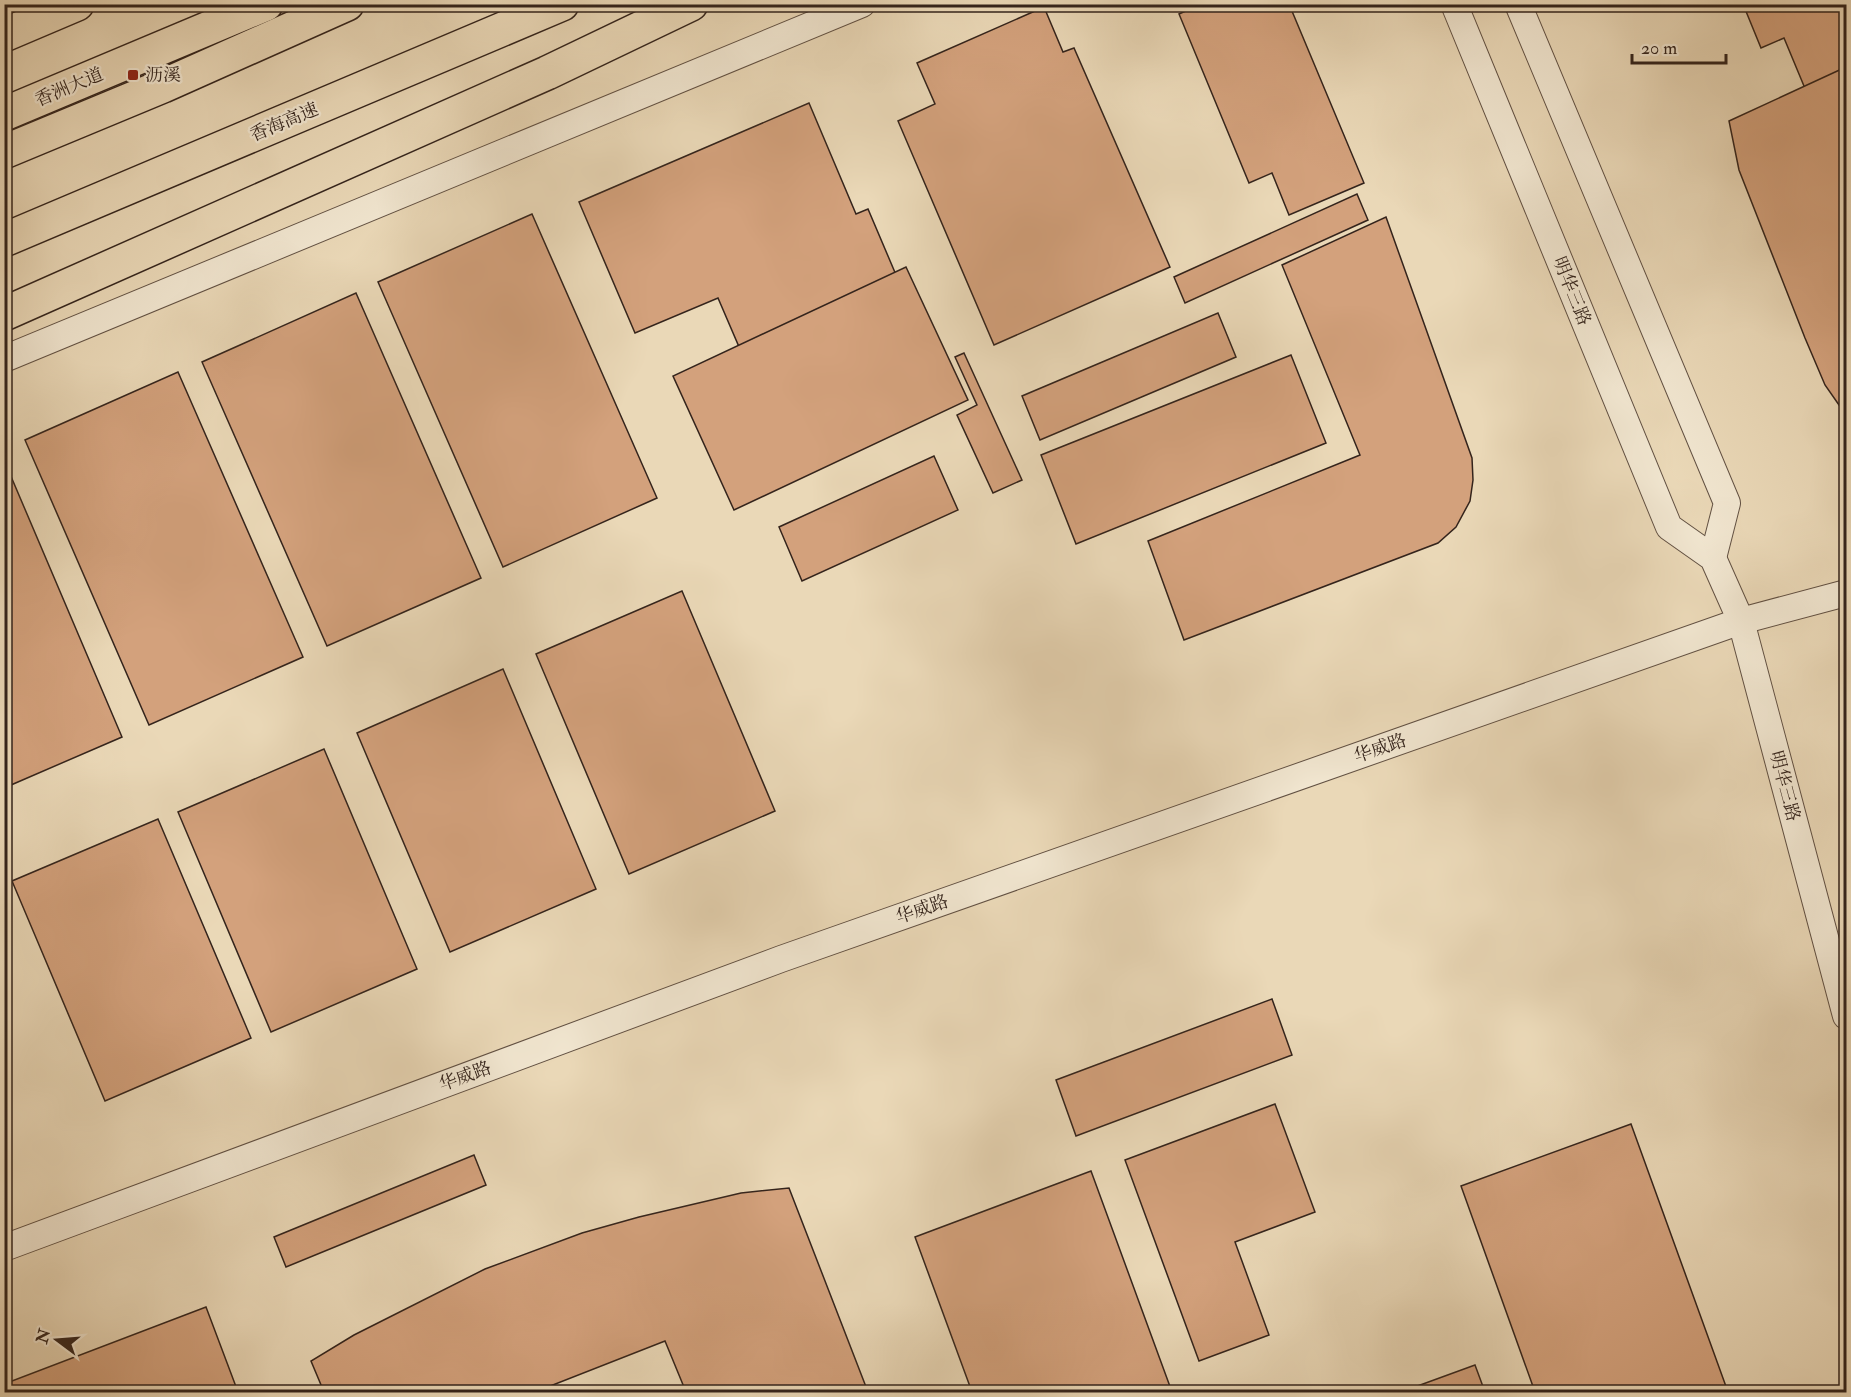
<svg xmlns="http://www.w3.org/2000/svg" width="1851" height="1397" font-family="'IM FELL Double Pica','Noto Serif SC',serif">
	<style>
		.building { fill: #d3a17c; stroke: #34241c; stroke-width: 1.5 }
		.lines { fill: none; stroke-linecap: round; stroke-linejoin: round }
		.minor-casing { stroke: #625143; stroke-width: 28 }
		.trunk-casing { stroke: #34241c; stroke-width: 36 }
		.motorway-casing { stroke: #34241c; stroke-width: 36 }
		.minor { stroke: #f1e6d0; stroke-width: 26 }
		.trunk { stroke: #ead8b7; stroke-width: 33 }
		.motorway { stroke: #ead8b7; stroke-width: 33 }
		.poi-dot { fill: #8f2418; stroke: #f1e6d0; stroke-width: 2 }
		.labels { text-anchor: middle; stroke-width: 4.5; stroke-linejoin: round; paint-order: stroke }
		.poi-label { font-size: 18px; fill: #34241c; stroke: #f1e6d0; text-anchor: start }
		.street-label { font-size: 18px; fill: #34241c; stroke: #f1e6d0 }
	</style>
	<rect width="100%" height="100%" fill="#ead8b7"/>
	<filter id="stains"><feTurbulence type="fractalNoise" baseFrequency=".00333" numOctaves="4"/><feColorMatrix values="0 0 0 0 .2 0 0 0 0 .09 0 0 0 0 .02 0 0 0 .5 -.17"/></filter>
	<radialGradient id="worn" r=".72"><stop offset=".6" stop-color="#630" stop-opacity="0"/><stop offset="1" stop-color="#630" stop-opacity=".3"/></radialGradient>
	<g class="building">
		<path d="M1201 4H1289L1364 183 1289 215 1272 173 1249 183 1179 14Z"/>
		<path d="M1743 4H1846V187L1784 38 1761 48Z"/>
		<path d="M1044 7 1063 52 1074 48 1170 267 994 345 898 121 935 104 917 63Z"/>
		<path d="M1846 67V415L1825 385 1805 338 1739 170 1729 121Z"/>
		<path d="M809 103 856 214 868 209 925 343 767 412 718 298 635 333 579 202Z"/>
		<path d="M1357 194 1368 220 1185 303 1174 277Z"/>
		<path d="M532 214 657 498 503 567 378 282Z"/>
		<path d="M1386 217 1472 458 1473 480 1470 501 1456 527 1438 543 1184 640 1148 541 1360 455 1282 265Z"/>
		<path d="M906 267 968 400 734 510 673 376Z"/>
		<path d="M356 293 481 578 327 646 202 362Z"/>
		<path d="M1218 313 1236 357 1040 440 1022 396Z"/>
		<path d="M964 353 1022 480 993 493 957 415 977 405 955 357Z"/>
		<path d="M1291 355 1326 443 1076 544 1041 455Z"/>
		<path d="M178 372 303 657 149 725 25 440Z"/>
		<path d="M934 456 958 510 802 581 779 527Z"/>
		<path d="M4 460 122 737 4 788Z"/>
		<path d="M682 591 775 811 629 874 536 654Z"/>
		<path d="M503 669 596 889 450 952 357 733Z"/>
		<path d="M324 749 417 969 271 1032 178 812Z"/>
		<path d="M158 819 251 1038 105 1101 12 881Z"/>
		<path d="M1272 999 1292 1055 1076 1136 1056 1080Z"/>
		<path d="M1275 1104 1315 1212 1235 1242 1269 1335 1199 1361 1125 1160Z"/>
		<path d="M1631 1124 1728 1392H1535L1461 1186Z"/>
		<path d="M474 1155 486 1185 286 1267 274 1237Z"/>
		<path d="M1091 1171 1172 1392H972L915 1237Z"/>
		<path d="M789 1188 868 1392H686L665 1341 535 1392H324L311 1361 354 1335 485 1269 582 1233 639 1217 741 1193Z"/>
		<path d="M206 1307 238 1392H4V1384Z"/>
		<path d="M1475 1365 1485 1392H1401Z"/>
	</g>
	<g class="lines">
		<defs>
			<g id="minor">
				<path d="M1454 4 1669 527 1713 558 1741 621 1846 1016"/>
				<path d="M1518 4 1727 503 1713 558"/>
				<path d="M4 359 862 4"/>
				<path d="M4 1248 781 959 1741 621 1846 593"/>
			</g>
			<g id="trunk">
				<path d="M4 35 77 4"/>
				<path d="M4 114 266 4"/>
			</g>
			<g id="motorway">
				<path d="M4 152 163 86 347 4"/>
				<path d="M4 240 562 4"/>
				<path d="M4 314 547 73 691 4"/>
			</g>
		</defs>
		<use href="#minor" class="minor-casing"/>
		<use href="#trunk" class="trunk-casing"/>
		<use href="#motorway" class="motorway-casing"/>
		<use href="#minor" class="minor"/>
		<use href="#trunk" class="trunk"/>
		<use href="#motorway" class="motorway"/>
	</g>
	<rect class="poi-dot" x="127" y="69" width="12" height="12" rx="3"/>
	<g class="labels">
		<g class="poi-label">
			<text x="145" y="81">沥溪</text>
		</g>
		<g class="street-label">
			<text transform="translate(69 87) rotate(-23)" y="6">香洲大道</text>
			<text transform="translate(284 122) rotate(-23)" y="6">香海高速</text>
			<text transform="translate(1572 291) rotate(68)" y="6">明华三路</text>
			<text transform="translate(1380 748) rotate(-19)" y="6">华威路</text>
			<text transform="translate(1785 786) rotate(75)" y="6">明华三路</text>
			<text transform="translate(922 909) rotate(-19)" y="6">华威路</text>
			<text transform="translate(465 1076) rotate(-20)" y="6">华威路</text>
		</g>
	</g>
	<rect width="1851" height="1397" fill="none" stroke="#ead8b7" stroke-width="24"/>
	<rect x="6" y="6" width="1839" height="1385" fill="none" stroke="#34241c" stroke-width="3"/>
	<rect x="12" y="12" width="1827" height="1373" fill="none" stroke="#34241c" stroke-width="1.5"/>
	<g transform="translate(57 1340) rotate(286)" stroke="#f1e6d0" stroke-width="4.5" paint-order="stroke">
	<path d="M0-4.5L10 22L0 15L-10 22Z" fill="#34241c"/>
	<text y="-9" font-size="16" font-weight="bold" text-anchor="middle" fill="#34241c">N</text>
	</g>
	<path d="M1632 54v9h94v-9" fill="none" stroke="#34241c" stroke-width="3"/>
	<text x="1641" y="54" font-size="18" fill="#34241c" stroke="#f1e6d0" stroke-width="4.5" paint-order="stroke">20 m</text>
	<rect width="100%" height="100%" filter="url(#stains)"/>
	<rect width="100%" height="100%" fill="url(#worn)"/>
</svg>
